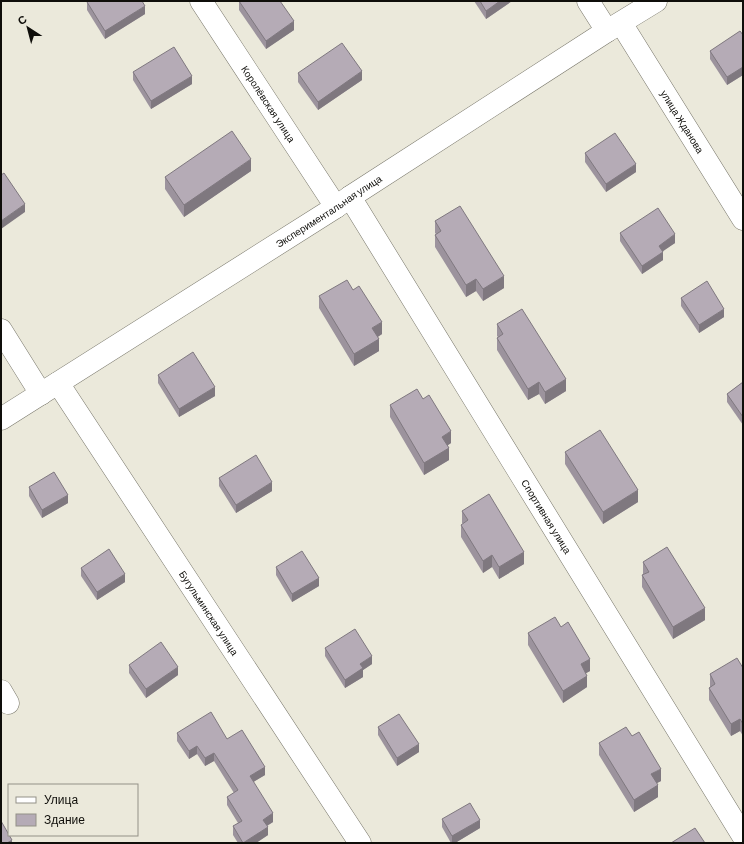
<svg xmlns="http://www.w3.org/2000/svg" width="744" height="844" font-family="Barlow,sans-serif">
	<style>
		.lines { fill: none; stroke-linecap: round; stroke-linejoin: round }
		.minor-casing { stroke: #78766a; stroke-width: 23 }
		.minor { stroke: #fff; stroke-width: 22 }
		.wall { fill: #9c939d }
		.shaded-wall { fill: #7f787f }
		.building { fill: #b5abb6; stroke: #7f787f }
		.labels { text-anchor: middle; stroke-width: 4; stroke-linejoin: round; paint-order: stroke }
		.street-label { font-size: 10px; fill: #0f0e0a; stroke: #ebe9db }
	</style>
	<rect width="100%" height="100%" fill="#ebe9db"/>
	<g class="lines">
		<defs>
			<g id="minor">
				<path id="s1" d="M201 1 336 207"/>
				<path d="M588 1 607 31"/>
				<path id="s2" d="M621 23 743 219"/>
				<path id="s3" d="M350 197 743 836"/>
				<path d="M1 330 41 394"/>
				<path id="s4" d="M58 383 360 843"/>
				<path id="s5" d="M1 419 336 207 350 197 607 31 656 1"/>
				<path d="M1 691 8 703"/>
			</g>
		</defs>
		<use href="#minor" class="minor-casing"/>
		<use href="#minor" class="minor"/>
	</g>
	<g class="wall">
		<path d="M239 1 294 30 266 49 239 10Z"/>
		<path d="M474 1H512L486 19Z"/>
		<path d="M87 2 145 14 105 39 87 10Z"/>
		<path d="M743 35V75L727 85 710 59V51Z"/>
		<path d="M133 72 192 84 151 109 133 80Z"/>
		<path d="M298 73 362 80 318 110 298 82Z"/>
		<path d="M585 153 636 172 606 192 585 162Z"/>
		<path d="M251 171 184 217 165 189V177Z"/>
		<path d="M435 221 504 288 483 301 476 291 466 297 435 247V235L436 234 435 233Z"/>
		<path d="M620 233 675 243 662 251 663 260 642 274 620 241Z"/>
		<path d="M319 296 382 334 378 337 379 351 354 366 319 308Z"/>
		<path d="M681 298 724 317 699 333 681 306Z"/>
		<path d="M497 324 566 391 545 404 539 394 528 400 497 350V338L498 337 497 336Z"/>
		<path d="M158 375 215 396 179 417 158 383Z"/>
		<path d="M743 382V425L727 402V394Z"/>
		<path d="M423 399 451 443 448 445 449 460 424 475 390 417V405Z"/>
		<path d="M565 452 638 502 603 524 565 464Z"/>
		<path d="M219 478 272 491 236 513 219 486Z"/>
		<path d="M29 487 68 503 42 518 29 496Z"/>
		<path d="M462 511 524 564 499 579 492 567 483 573 461 537V525L463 524 462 523Z"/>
		<path d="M643 562 705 620 673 639 642 587V575H643Z"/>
		<path d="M276 567 319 586 292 602 276 575Z"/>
		<path d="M81 568 125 582 97 600 81 576Z"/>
		<path d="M561 627 590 671 586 673 587 687 563 703 528 645V633Z"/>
		<path d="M325 648 372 664 363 670V677L345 688 325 656Z"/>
		<path d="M129 665 178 675 146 698 129 673Z"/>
		<path d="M743 668V736L740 731 731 736 709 700V688L710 687V674Z"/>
		<path d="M378 727 419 752 397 766 378 735Z"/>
		<path d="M177 733 227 739 265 775 253 782 273 822 267 826 268 835 256 843H238L233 835V826L238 823 227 805V797L234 793 214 761 205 766 197 754 189 759 177 741Z"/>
		<path d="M632 736 661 781 657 783 658 797 634 812 599 755V743Z"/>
		<path d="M442 819 480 828 455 843H451L442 827Z"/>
	</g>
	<g class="shaded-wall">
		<path d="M500 1H512L486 19V11Z"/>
		<path d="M145 6V14L105 39V31Z"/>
		<path d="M294 21V30L266 49V41Z"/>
		<path d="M743 67V75L727 85V77Z"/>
		<path d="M362 71V80L318 110V102Z"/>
		<path d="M192 76V84L151 109V101Z"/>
		<path d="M251 159V171L184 217V205Z"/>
		<path d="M636 164V172L606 192V184Z"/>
		<path d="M25 204V212L1 229V221Z"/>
		<path d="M675 234V243L659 254V246Z"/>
		<path d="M663 252V260L642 274V266Z"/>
		<path d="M504 276V288L483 301V289Z"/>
		<path d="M476 279V291L466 297V285Z"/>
		<path d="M724 309V317L699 333V325Z"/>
		<path d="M382 322V334L372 340V328Z"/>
		<path d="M379 339V351L354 366V354Z"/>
		<path d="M566 379V391L545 404V392Z"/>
		<path d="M539 382V394L528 400V389Z"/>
		<path d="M215 387V396L179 417V409Z"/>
		<path d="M451 431V443L442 449V437Z"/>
		<path d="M449 448V460L424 475V463Z"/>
		<path d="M272 482V491L236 513V505Z"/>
		<path d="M638 490V502L603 524V512Z"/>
		<path d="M68 495V503L42 518V510Z"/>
		<path d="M524 552V564L499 579V567Z"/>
		<path d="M492 555V567L483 573V561Z"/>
		<path d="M125 574V582L97 600V592Z"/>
		<path d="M319 578V586L292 602V594Z"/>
		<path d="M705 608V620L673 639V627Z"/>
		<path d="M372 656V664L363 670V677L345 688V680L360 664Z"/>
		<path d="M590 659V671L581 676V664Z"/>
		<path d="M178 667V675L146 698V689Z"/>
		<path d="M587 676V687L563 703V691Z"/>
		<path d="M740 719V731L731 736V724Z"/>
		<path d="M419 744V752L397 766V758Z"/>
		<path d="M197 746V754L189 759V751Z"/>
		<path d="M214 753V761L205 766V758Z"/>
		<path d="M265 767V775L250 784V776Z"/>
		<path d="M661 769V781L651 786V774Z"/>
		<path d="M658 785V797L634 812V800Z"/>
		<path d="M273 813V822L263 828V820Z"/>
		<path d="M480 820V828L455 843H452V836Z"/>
		<path d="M268 827V835L256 843H243Z"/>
		<path d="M12 840V843H7Z"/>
	</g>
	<g class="building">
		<path d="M88 1H142L145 6 105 31 87 2Z"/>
		<path d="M239 1H280L294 21 266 41Z"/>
		<path d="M480 1H500L486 11Z"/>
		<path d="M740 31 743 35V67L727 77 710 51Z"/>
		<path d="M342 43 362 71 318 102 298 73Z"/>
		<path d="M174 47 192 76 151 101 133 72Z"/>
		<path d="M232 131 251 159 184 205 165 177Z"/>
		<path d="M615 133 636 164 606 184 585 153Z"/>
		<path d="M4 173 25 204 1 221V175Z"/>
		<path d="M460 206 504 276 483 289 476 279 466 285 435 235 441 231 435 221Z"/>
		<path d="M658 208 675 234 659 246 663 252 642 266 620 233Z"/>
		<path d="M347 280 353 290 359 286 382 322 372 328 379 339 354 354 319 296Z"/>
		<path d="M707 281 724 309 699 325 681 298Z"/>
		<path d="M522 309 566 379 545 392 539 382 528 389 497 338 503 334 497 324Z"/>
		<path d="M193 352 215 387 179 409 158 375Z"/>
		<path d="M743 382V417L727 394Z"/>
		<path d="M417 389 423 399 429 395 451 431 442 437 449 448 424 463 390 405Z"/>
		<path d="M600 430 638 490 603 512 565 452Z"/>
		<path d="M256 455 272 482 236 505 219 478Z"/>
		<path d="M54 472 68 495 42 510 29 487Z"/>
		<path d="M489 494 524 552 499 567 492 555 483 561 461 525 468 520 462 511Z"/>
		<path d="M667 547 705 608 673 627 642 575 649 572 643 562Z"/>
		<path d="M109 549 125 574 97 592 81 568Z"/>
		<path d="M302 551 319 578 292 594 276 567Z"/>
		<path d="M555 617 561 627 568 622 590 659 581 664 587 676 563 691 528 633Z"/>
		<path d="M355 629 372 656 360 664 363 668 345 680 325 648Z"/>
		<path d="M161 642 178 667 146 689 129 665Z"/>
		<path d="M737 658 743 668V724L740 719 731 724 709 688 715 684 710 674Z"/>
		<path d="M211 712 227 739 242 730 265 767 250 776 273 813 263 820 268 827 243 843 233 826 242 821 227 797 238 790 214 753 205 758 197 746 189 751 177 733Z"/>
		<path d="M399 714 419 744 397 758 378 727Z"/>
		<path d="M626 727 632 736 639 732 661 769 651 774 658 785 634 800 599 743Z"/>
		<path d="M470 803 480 820 452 836 442 819Z"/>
		<path d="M1 821 12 840 7 843H1Z"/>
		<path d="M695 828 705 843H671Z"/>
	</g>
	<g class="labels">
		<g class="street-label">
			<text dy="4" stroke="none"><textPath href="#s1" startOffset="123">Королёвская улица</textPath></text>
			<text dy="4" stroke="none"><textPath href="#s2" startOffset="116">улица Жданова</textPath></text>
			<text dy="4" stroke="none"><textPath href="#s5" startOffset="388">Экспериментальная улица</textPath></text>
			<text dy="4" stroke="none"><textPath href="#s3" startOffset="375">Спортивная улица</textPath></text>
			<text dy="4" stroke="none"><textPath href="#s4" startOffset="275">Бугульминская улица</textPath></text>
		</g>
	</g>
	<rect width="744" height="844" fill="none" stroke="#0f0e0a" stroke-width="4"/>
	<rect x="8" y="784" width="130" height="52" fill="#ebe9db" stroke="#939187"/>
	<rect x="16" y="797" width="20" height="6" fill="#ffffff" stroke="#939187"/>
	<text x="44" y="804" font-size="12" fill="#0f0e0a">Улица</text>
	<rect x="16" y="814" width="20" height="12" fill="#b5abb6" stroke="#939187"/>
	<text x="44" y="824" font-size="12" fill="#0f0e0a">Здание</text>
	<g transform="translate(28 28) rotate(324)" stroke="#ebe9db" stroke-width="3" paint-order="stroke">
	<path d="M0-3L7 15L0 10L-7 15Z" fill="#0f0e0a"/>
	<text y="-6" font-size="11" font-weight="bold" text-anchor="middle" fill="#0f0e0a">С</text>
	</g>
</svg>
